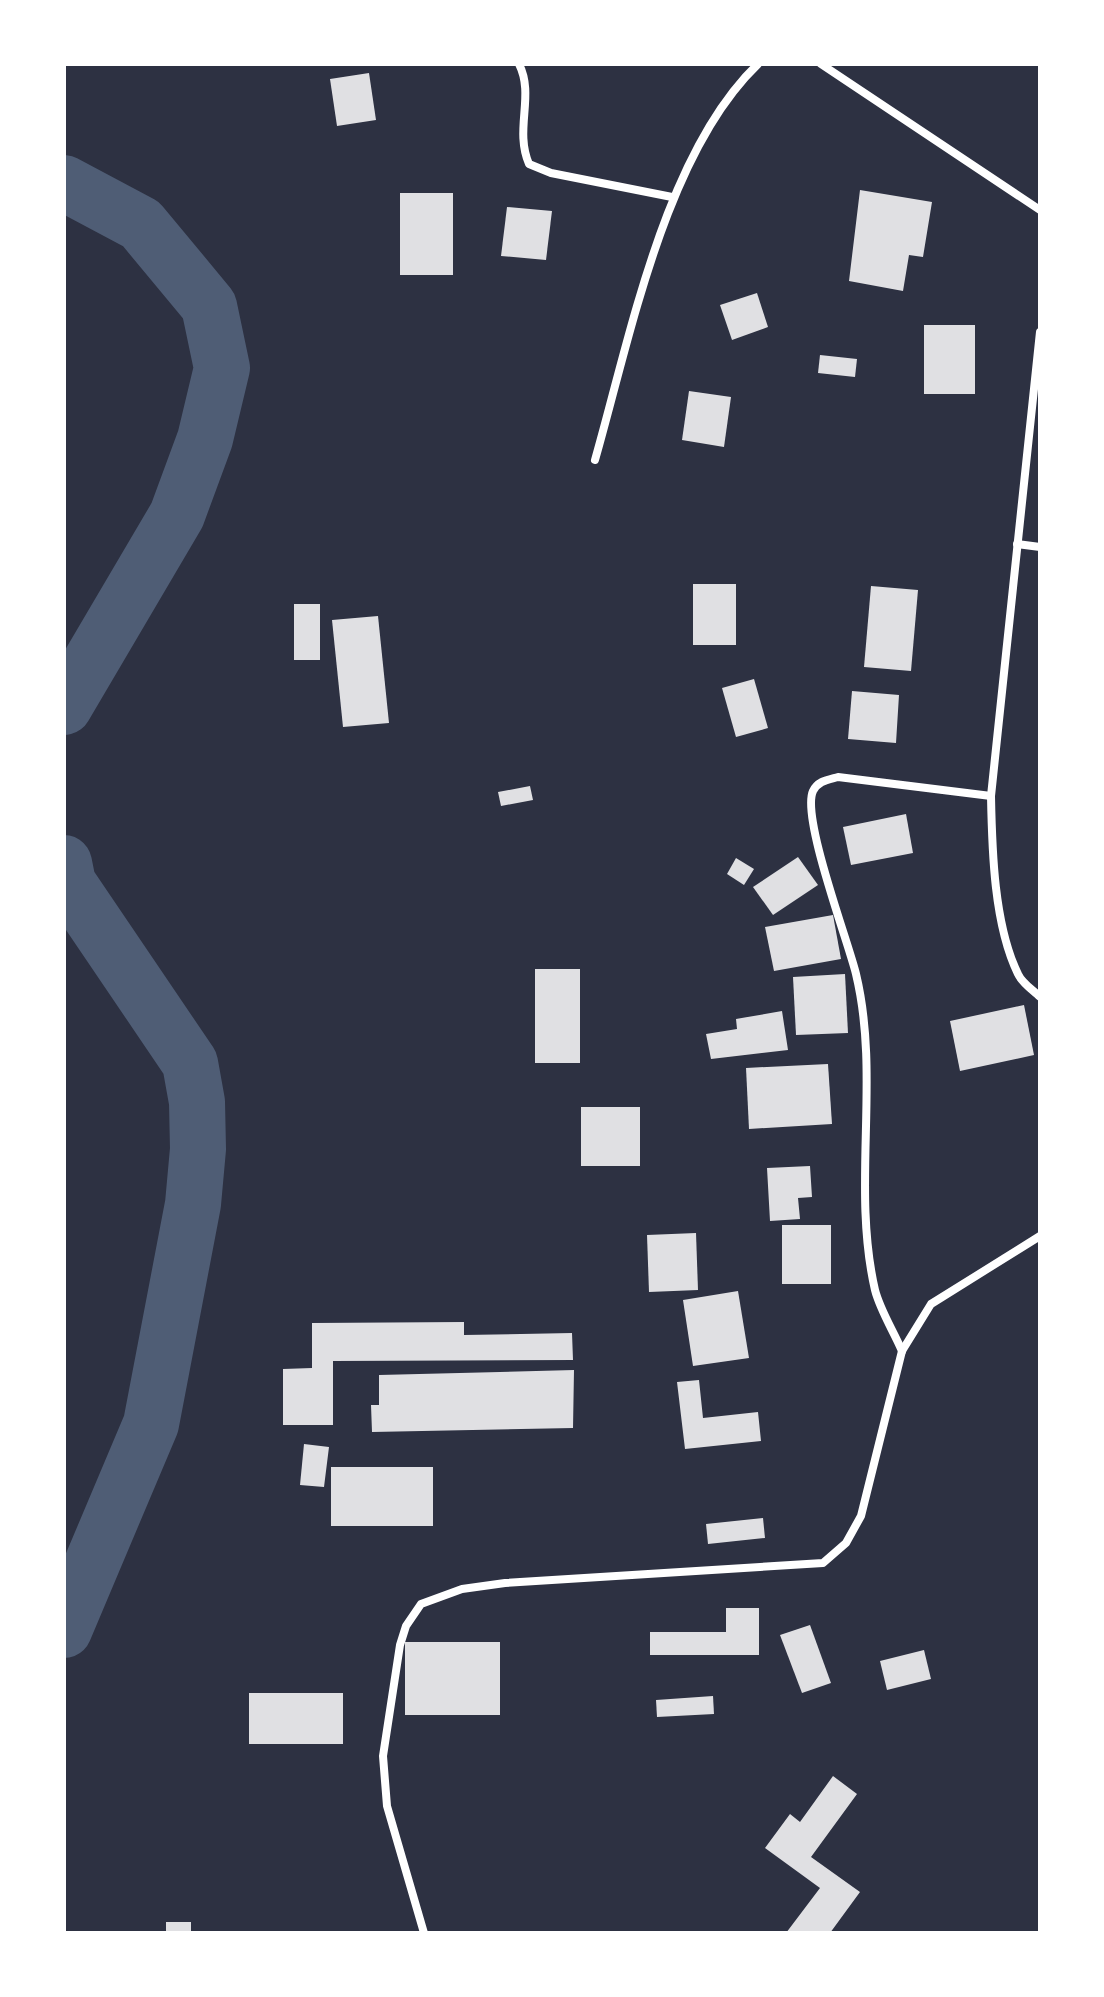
<svg xmlns="http://www.w3.org/2000/svg" width="1104" height="1997" font-family="Overpass,sans-serif">
	<style>
		.lines { fill: none; stroke-linecap: round; stroke-linejoin: round }
		.river { stroke: #4f5d75; stroke-width: 56 }
		.building { fill: #e0e0e3 }
		.minor { stroke: #fff; stroke-width: 8 }
	</style>
	<rect width="100%" height="100%" fill="#2d3142"/>
	<g class="lines">
		<g class="river">
			<path d="M64 183 141 224 209 306 222 368 205 439 177 515 64 707"/>
			<path d="M64 863 68 883 190 1063 197 1102 198 1149 193 1204 151 1424 64 1630"/>
		</g>
	</g>
	<g class="building">
		<path d="M369 73 376 120 337 126 330 79Z"/>
		<path d="M860 190 932 202 923 257 909 255 903 291 849 281Z"/>
		<rect x="400" y="193" width="53" height="82"/>
		<path d="M507 207 552 211 546 260 501 256Z"/>
		<path d="M757 293 768 327 732 340 720 305Z"/>
		<rect x="924" y="325" width="51" height="69"/>
		<path d="M820 355 857 359 855 377 818 373Z"/>
		<path d="M689 391 731 397 724 447 682 440Z"/>
		<rect x="693" y="584" width="43" height="61"/>
		<path d="M871 586 918 590 911 671 864 667Z"/>
		<rect x="294" y="604" width="26" height="56"/>
		<path d="M378 616 389 723 343 727 332 620Z"/>
		<path d="M754 679 768 728 736 737 722 688Z"/>
		<path d="M852 691 899 695 896 743 848 739Z"/>
		<path d="M530 786 533 800 501 806 498 792Z"/>
		<path d="M906 814 913 853 851 865 843 827Z"/>
		<path d="M798 857 818 885 773 915 753 887Z"/>
		<path d="M736 858 754 869 744 885 727 874Z"/>
		<path d="M833 915 841 959 774 971 765 927Z"/>
		<rect x="535" y="969" width="45" height="94"/>
		<path d="M845 974 848 1033 796 1035 793 977Z"/>
		<path d="M1024 1005 1034 1055 960 1071 950 1021Z"/>
		<path d="M782 1011 788 1050 711 1059 706 1034 737 1029 736 1019Z"/>
		<path d="M828 1064 832 1124 749 1129 746 1068Z"/>
		<rect x="581" y="1107" width="59" height="59"/>
		<path d="M810 1166 812 1197 798 1198 800 1219 770 1221 767 1168Z"/>
		<rect x="782" y="1225" width="49" height="59"/>
		<path d="M696 1233 698 1290 649 1292 647 1235Z"/>
		<path d="M738 1291 749 1358 693 1366 683 1300Z"/>
		<path d="M464 1322V1335L572 1333 573 1360 333 1361V1425H283V1369L312 1368V1323Z"/>
		<path d="M574 1370 573 1428 372 1432 371 1405H379V1375Z"/>
		<path d="M699 1380 703 1418 758 1412 761 1441 685 1449 677 1382Z"/>
		<path d="M304 1444 329 1447 324 1487 300 1485Z"/>
		<rect x="331" y="1467" width="102" height="59"/>
		<path d="M763 1518 765 1538 708 1544 706 1524Z"/>
		<path d="M726 1608H759V1655H650V1632H726Z"/>
		<path d="M810 1625 831 1683 802 1693 780 1635Z"/>
		<rect x="405" y="1642" width="95" height="73"/>
		<path d="M924 1650 931 1679 887 1690 880 1661Z"/>
		<rect x="249" y="1693" width="94" height="51"/>
		<path d="M713 1696 714 1714 657 1717 656 1700Z"/>
		<path d="M833 1776 857 1794 811 1857 860 1892 830 1933H786L820 1888 765 1848 790 1814 800 1822Z"/>
		<rect x="166" y="1922" width="25" height="11"/>
	</g>
	<g class="lines">
		<g class="minor">
			<path d="M519 64C535 96 514 129 529 164L551 173 672 197"/>
			<path d="M821 64 1040 210"/>
			<path d="M1040 332 991 796C992 850 994 925 1018 974 1022 983 1033 990 1040 997"/>
			<path d="M595 460C630 338 665 153 758 64"/>
			<path d="M1017 544 1040 547"/>
			<path d="M902 1351C894 1332 880 1310 875 1290 851 1186 881 1078 856 974 848 941 801 817 813 791 818 781 827 780 838 777L991 796"/>
			<path d="M424 1933 387 1806 383 1756 400 1645 406 1626 421 1604 462 1589 505 1583 823 1563 846 1543 861 1516 902 1351 931 1304 1040 1236"/>
		</g>
	</g>
	<rect width="1104" height="1997" fill="none" stroke="#ffffff" stroke-width="132"/>
</svg>
